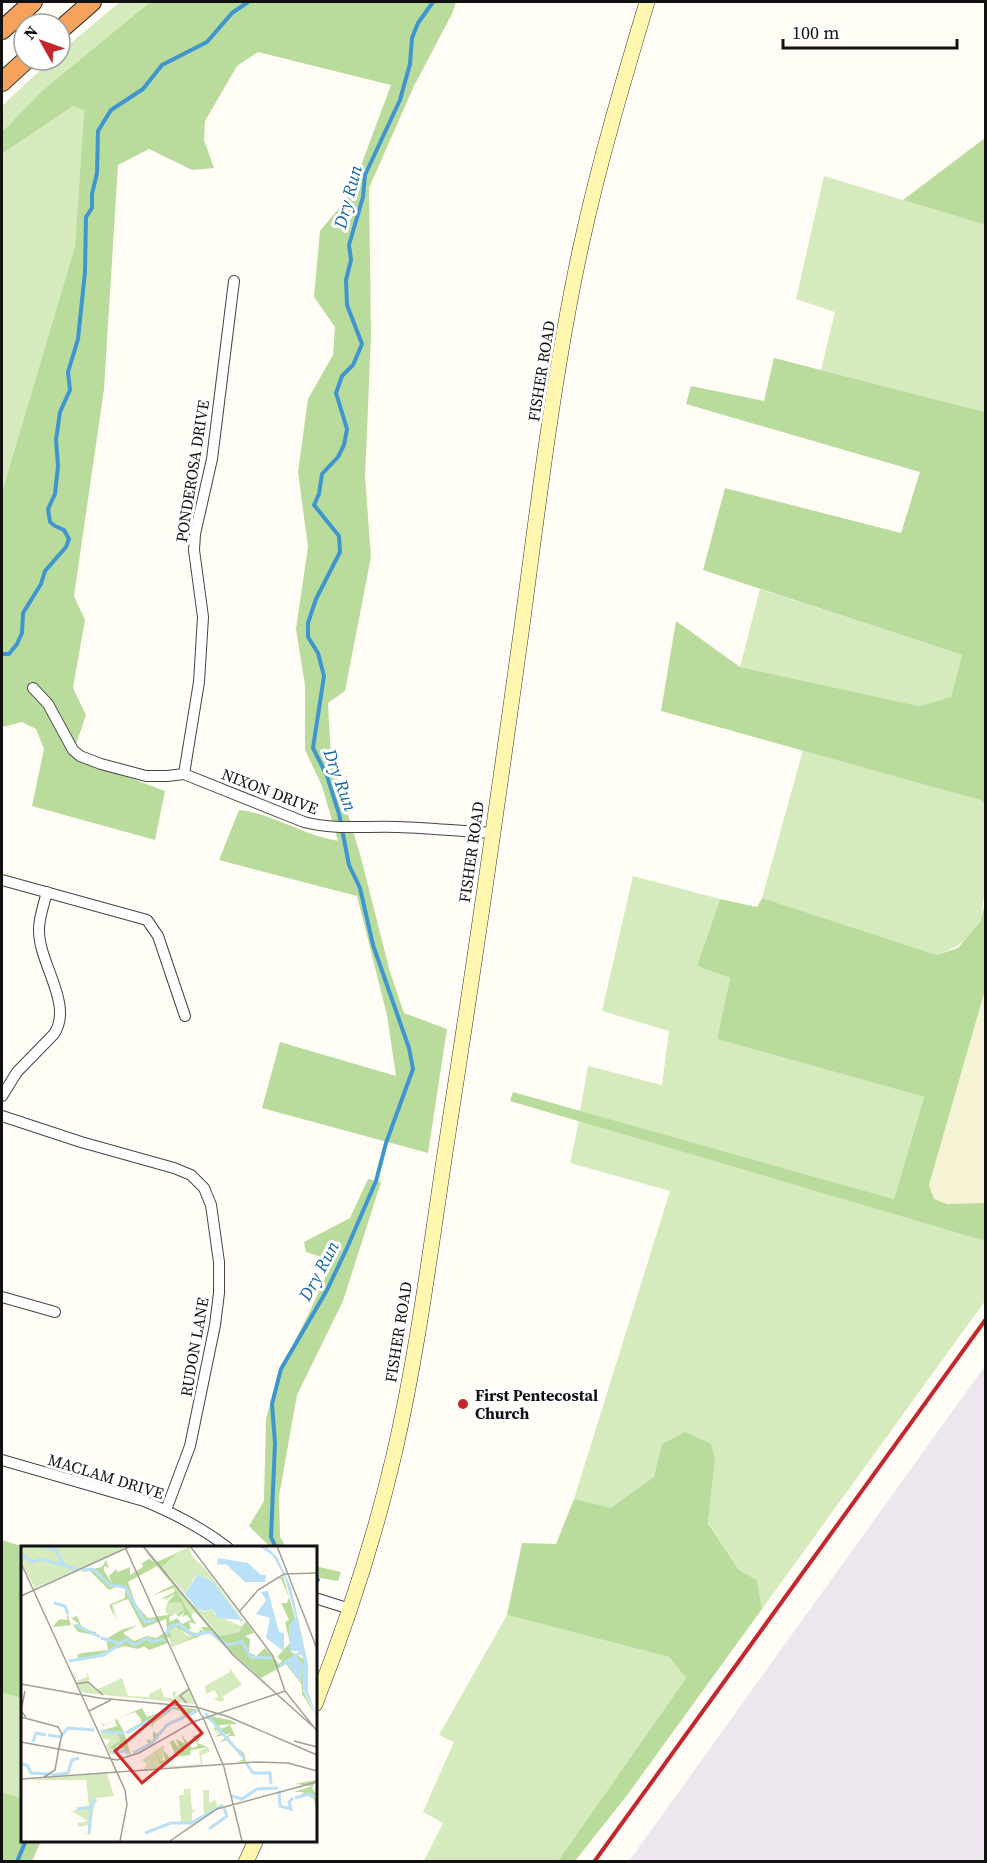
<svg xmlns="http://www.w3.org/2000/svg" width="987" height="1863" font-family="'Source Serif 4',serif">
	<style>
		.industrial { fill: #eee6ef }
		.farmland { fill: #f6f3d4 }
		.green { fill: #d5ebbd }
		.forest { fill: #b9dc9c }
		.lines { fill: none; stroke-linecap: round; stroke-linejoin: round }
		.stream { stroke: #3f96cf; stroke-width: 4 }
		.minor-casing { stroke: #444; stroke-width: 12 }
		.secondary-casing { stroke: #333; stroke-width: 16 }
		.motorway-casing { stroke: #222; stroke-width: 20 }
		.minor { stroke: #fff; stroke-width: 10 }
		.secondary { stroke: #fff6b0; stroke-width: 15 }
		.motorway { stroke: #f5a25d; stroke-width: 18 }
		.rail { stroke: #c4262e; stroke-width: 4 }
		.poi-dot { fill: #c4262e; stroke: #fff; stroke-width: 2 }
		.labels { text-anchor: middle; stroke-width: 6; stroke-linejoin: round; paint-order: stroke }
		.street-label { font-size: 16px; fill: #111; stroke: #fff }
		.poi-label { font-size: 16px; font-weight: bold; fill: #111; stroke: #fff; text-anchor: start }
		.water-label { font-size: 18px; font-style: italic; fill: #1768a6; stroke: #fff }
		.inset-river { fill: none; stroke: #b9e0f7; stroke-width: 3 }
		.inset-road { fill: none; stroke: #a09f9a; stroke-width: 1.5 }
		.view { fill: #d62828; fill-opacity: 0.15; stroke: #d62828; stroke-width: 3 }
		.inset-edge { fill: none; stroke: #111; stroke-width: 3 }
	</style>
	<rect width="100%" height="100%" fill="#fffdf5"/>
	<path class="industrial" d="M985 1366V1861H629L913 1466Z"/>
	<path class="farmland" d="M985 990V1203L947 1204 934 1199 929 1185Z"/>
	<g class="green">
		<path d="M120 2H150L43 90 2 132V106L51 60H60V52Z"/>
		<path d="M73 106 84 109 75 246 2 492V154Z"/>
		<path d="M824 176 985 225V412L821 370 835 312 796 299Z"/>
		<path d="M760 589 962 655 951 697 919 706 740 667Z"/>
		<path d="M803 750 980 800 985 804C985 831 987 899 980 921 972 939 954 949 937 955L762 898Z"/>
		<path d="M633 876 720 899 697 966 730 978 717 1039 924 1097 894 1199 580 1111 588 1066 662 1085 669 1031 602 1011Z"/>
		<path d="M579 1121 985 1241V1301L762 1609 757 1580 739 1570 708 1522 715 1459 654 1477 611 1509 574 1499 670 1191 570 1163Z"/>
		<path d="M507 1615 669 1657 686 1678 558 1861H424L443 1823 423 1812 454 1742 439 1735Z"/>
		<path d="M2 1693 22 1698V1798L2 1792Z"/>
	</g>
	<g class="forest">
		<path d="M150 2H456L452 14 414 86 369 188 371 336 365 477 371 557 345 691 328 703 331 759 360 854 390 972 404 1013 447 1029 428 1153 262 1108 280 1042 396 1076 387 1015 357 896 219 860 239 810C274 814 302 835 338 841L322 786 305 750V685L296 629 308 547 298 472 308 399 333 355 335 327 314 297 320 231 350 195 391 85 258 52 237 66 205 121 204 140 214 168 192 170 149 149 118 165 104 389 74 596 85 620 73 688 86 715 72 756 165 791 155 840 32 806 44 749 36 729 22 722 2 727V492L75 246 84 110 73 106 2 154V132L43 90Z"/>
		<path d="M985 135V225L903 200 985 138Z"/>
		<path d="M774 358 985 412V804L980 800 661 711 676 621 740 667 919 706 951 697 962 655 703 570 725 488 901 533 920 472 686 404 691 386 764 401Z"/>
		<path d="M762 898 937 955 958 948 980 922 985 903V990L929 1185 934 1199 947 1204 985 1203V1241L510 1101 513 1092 894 1199 924 1097 717 1039 730 978 697 966 720 899 757 907Z"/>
		<path d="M368 1179 381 1182 343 1301 297 1395 279 1496 280 1537 287 1548H271L249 1526 264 1501 266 1419 278 1374 308 1315 333 1261 306 1252 304 1242 350 1218Z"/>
		<path d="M685 1432 711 1444 715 1459 708 1523 739 1570 757 1580 762 1609 628 1794 575 1861H558L686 1678 669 1657 507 1615 522 1543 556 1544 574 1499 611 1508 654 1477 662 1444Z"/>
		<path d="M2 1540 27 1548H22V1698L2 1693Z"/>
		<path d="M315 1566 341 1572 338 1581 315 1577Z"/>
		<path d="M2 1792 22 1798V1840L41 1841 32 1861H2Z"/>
	</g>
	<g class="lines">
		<g class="stream">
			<path d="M2 654H9L17 644 22 633 23 613 41 584 45 571 66 547 69 539 64 530 55 526 50 522 48 509 55 494 58 466 56 440 60 412 70 390 68 372 78 339 85 272 86 217 92 208V194L97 173 98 131 111 110 143 89 162 65 207 42 232 13 248 2"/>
			<path d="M276 1548 271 1537 275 1443 272 1404 281 1369 327 1290 347 1248 376 1181 386 1143 413 1069 409 1048 373 945 360 888 349 865 339 814 327 776 313 748 324 676 318 653 308 637V623L316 599 340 552 339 536 314 505 319 494 322 474 338 457 344 445 347 429 336 393 342 376 353 365 362 344 347 305 346 280 351 260 349 245 363 197 365 175 400 100 410 64 412 38 418 23 433 2"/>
			<path d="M315 1575 318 1580"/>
			<path d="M17 1862 26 1840"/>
		</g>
		<defs>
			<g id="minor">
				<path d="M33 688 48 704 73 750 80 756 101 764 146 776H167L184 774"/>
				<path d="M184 774 199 682 203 617 194 550 195 534 212 459 234 281"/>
				<path d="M184 774 304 822C335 830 365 826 397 827 429 828 460 831 491 833"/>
				<path d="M2 880 147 920 158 936 185 1016"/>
				<path d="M2 1096 17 1072 54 1034C74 1004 38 963 39 929 39 917 44 904 47 892"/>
				<path d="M2 1116 81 1142 174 1168 191 1175 204 1188 211 1205 219 1262V1293L215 1325 190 1446 166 1510"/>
				<path d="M2 1297 55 1312"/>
				<path d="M2 1460 144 1501C173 1513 203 1528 228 1548"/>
				<path d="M315 1598 350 1609"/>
			</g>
			<g id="secondary">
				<path d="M315 1704C347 1623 374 1540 394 1455 419 1347 432 1236 449 1127 475 960 499 793 522 626 539 499 554 371 581 246 599 163 623 82 647 2"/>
				<path d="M246 1862 256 1840"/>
			</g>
			<g id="motorway">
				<path d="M2 30 33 2"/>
				<path d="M60 30 92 2"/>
				<path d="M2 82 26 60"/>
			</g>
		</defs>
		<use href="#minor" class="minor-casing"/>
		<use href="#secondary" class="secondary-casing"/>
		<use href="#motorway" class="motorway-casing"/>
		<use href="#minor" class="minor"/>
		<use href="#secondary" class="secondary"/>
		<use href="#motorway" class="motorway"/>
		<path class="rail" d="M594 1862 986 1319"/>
	</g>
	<circle class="poi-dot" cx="463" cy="1404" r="6"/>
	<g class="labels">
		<g class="street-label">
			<text transform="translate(541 371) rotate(-81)" y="6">FISHER ROAD</text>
			<text transform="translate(192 471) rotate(-81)" y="6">PONDEROSA DRIVE</text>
			<text transform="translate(270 791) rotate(21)" y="6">NIXON DRIVE</text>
			<text transform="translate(471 852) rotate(-82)" y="6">FISHER ROAD</text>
			<text transform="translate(398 1332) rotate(-81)" y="6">FISHER ROAD</text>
			<text transform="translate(194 1347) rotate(-80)" y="6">RUDON LANE</text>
			<text transform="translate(106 1476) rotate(17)" y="6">MACLAM DRIVE</text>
		</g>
		<g class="poi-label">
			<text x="475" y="1401">First Pentecostal<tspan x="475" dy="18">Church</tspan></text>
		</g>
		<g class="water-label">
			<text transform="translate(348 197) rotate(-75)" y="6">Dry Run</text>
			<text transform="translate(340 780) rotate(70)" y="6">Dry Run</text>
			<text transform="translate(319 1271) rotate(-62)" y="6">Dry Run</text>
		</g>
	</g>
	<g transform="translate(21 1546)">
		<rect width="296" height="296" fill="#fffdf5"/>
		<path d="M0 0H100L102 4 14 42 0 16ZM168 1 171 10 186 25 223 75 219 76 220 72 191 35 175 29 164 48 141 21 157 7 144 12ZM156 44 174 65 170 71 163 64 148 70 144 65 146 57 159 55 155 46 145 55 143 52 137 54ZM169 56 183 66 191 63 194 69 220 80 225 76 218 86 199 90ZM157 81 165 89 173 91 150 101 148 85ZM208 121 221 139 202 150 203 155 199 156 193 153 197 151 194 144 185 148 184 140 209 126ZM53 126 56 135 66 131V126L69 134H67L75 144 101 132 107 150 129 151 128 148 140 142 143 151 154 153 151 147 155 145 154 151 167 142 174 158 64 147 60 146 52 127ZM84 184 96 186 99 195 89 208 85 199 90 194 82 193 80 188ZM143 199 141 221 180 218 178 205 187 201 189 205 180 210 182 219 123 223 126 218 121 214ZM86 227 93 250 74 252 69 289 57 287 67 288V279L57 281V277L67 275 51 265 68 260 65 234H4ZM163 243H169L171 264H175L171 267V276H160L158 249H163ZM182 244H188V257L195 254 196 261 202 260 156 289 183 269Z" fill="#d5ebbd"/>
		<path d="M120 0 135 16 157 7 141 21 181 72 199 90 218 86 225 76 233 87 224 90 229 93 228 106 235 110 244 102 258 118 261 115 256 111 269 97 264 76 268 74 260 57H266L268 51 260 33 257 34 262 30 277 82 271 74 278 91 268 78 270 106 283 113 282 145 295 170 281 148V139L265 118 240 132 256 147 191 89 192 85 150 101 172 91 155 81 148 85 151 92 144 91 147 97 128 104 123 100 117 103 103 100 58 115 56 109 61 107 87 104 85 93 100 84 117 79 102 87 113 95 126 90 135 92 146 85 145 73 122 82 107 53 91 59 98 75 91 61 95 74 88 59 104 52V43L97 40 88 44 69 25 57 26 81 21 85 14 88 22 83 20V25L91 37 88 30 95 23 97 26 109 21V29L122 21 121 17 128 13 133 16ZM136 20 152 39 130 50 153 42 154 46 139 54 154 48 146 57 159 56 163 64 155 68 158 71 164 65 161 71 166 69 170 74 161 78 156 72 149 76 148 71 153 68 127 72 115 59 107 36ZM153 41 187 81H180L185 88 179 83 178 88 167 85 170 82 168 76 175 78ZM46 67 50 79 58 78 50 72 56 70 62 84 75 86V89L57 86 52 79 31 81 39 73 46 74ZM153 161 176 163 177 166 158 172 140 185 128 200 125 193 132 195V185L136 188 147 177 162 170 160 165 152 163 132 178 131 183 130 172 107 188 108 183 120 177V173L114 166 98 172 121 162 126 171ZM189 170 209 174 217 178 198 179 200 183 209 179 214 190H208V196L223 207 225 215H231L216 216 223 213 215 203 205 194 198 197 210 187 194 191 200 186 192 188 198 185 193 184 195 179 185 172ZM96 173 103 186 110 210 98 199 95 201 98 206 90 207 93 204 89 201 99 195 96 186 79 185 96 180 94 174 82 180 79 176 83 179ZM160 188 171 202 177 200 172 190 182 188 176 197 187 201 170 204 169 209 154 211 141 221 132 201 140 216 144 214 142 204 149 212 155 210 149 196 152 194 159 204 155 193 164 198ZM295 234 291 242 295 247V266L293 253 286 249 274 253 283 246H273L291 240 274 238Z" fill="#b9dc9c" fill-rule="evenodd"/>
		<path d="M238 0H245L256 11 270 41 287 118V146L295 167 282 144 283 113 277 105H269L268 79 275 72 264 32 252 10ZM197 12 227 17 240 29H245L244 36H224L205 18 196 19ZM176 29 191 35 221 74 197 72 191 63 183 65 175 61 164 48ZM247 45 258 86 263 87V105L245 92 249 72 235 68 245 54 240 46ZM275 110 282 119 280 137 266 117Z" fill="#b9e0f7"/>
		<path class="inset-river" d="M20 0 35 4 42 17M0 9 12 16 20 13 56 23M61 24 72 23 89 39 104 41 124 76 134 74M33 57 44 60 47 68M55 79 79 91M145 89 148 81 158 78 172 89 189 86 206 99 221 96 230 111 251 112M80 92 101 98M48 115 83 109 105 93 113 99 127 92 131 96 143 93M259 120 279 107M184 167 223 212M80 185 103 187M105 187 153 161M27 189 39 191 47 182 73 184M12 196 15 187 25 189M90 207 104 205 107 208M112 207 131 197 146 179 176 165M225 217 232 227H249L250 238M0 218 6 219 10 227 31 228M31 229 47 227 51 214 58 212M258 245 259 260 270 263 268 256 272 252M211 250 221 253 236 243 257 242M274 252 288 248 296 252M56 263 70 261 75 253M188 283 206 270 203 262M124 287 150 277H170L202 259M68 288 70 261"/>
		<path class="inset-road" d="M122 0 212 109 296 184M169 0 252 110 264 145 296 185M256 0 296 103M105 3 180 169M0 17 104 244 106 259 99 295M0 50 110 0M218 66 237 44 263 28 296 27M296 135V157M0 138 78 152 175 161 208 171 296 209M55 138 67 136 82 149M4 145 0 165 5 171M166 157 159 150 168 143M68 165 90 154M181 169 203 221 221 295M0 171 37 181 41 188 38 203M273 195 296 201M0 196 96 214 118 207 172 176 264 145M23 231 34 224 39 196M0 233 236 216 267 217 296 225M149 295 196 263 296 236"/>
		<path class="view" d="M154 155 181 187 121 237 94 205Z"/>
		<rect width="296" height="296" class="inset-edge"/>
	</g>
	<rect width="987" height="1863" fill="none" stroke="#111111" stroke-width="6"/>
	<g transform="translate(42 42) rotate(310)"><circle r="28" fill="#ffffff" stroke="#a0a0a0" stroke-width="1.5"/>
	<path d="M0-4.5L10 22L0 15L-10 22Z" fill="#c4262e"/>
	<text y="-9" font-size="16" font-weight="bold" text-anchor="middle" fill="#111111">N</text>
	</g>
	<path d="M783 39v9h174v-9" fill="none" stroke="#111111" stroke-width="3"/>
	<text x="792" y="39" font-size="18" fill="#111111" stroke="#ffffff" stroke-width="4.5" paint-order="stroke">100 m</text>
</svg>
